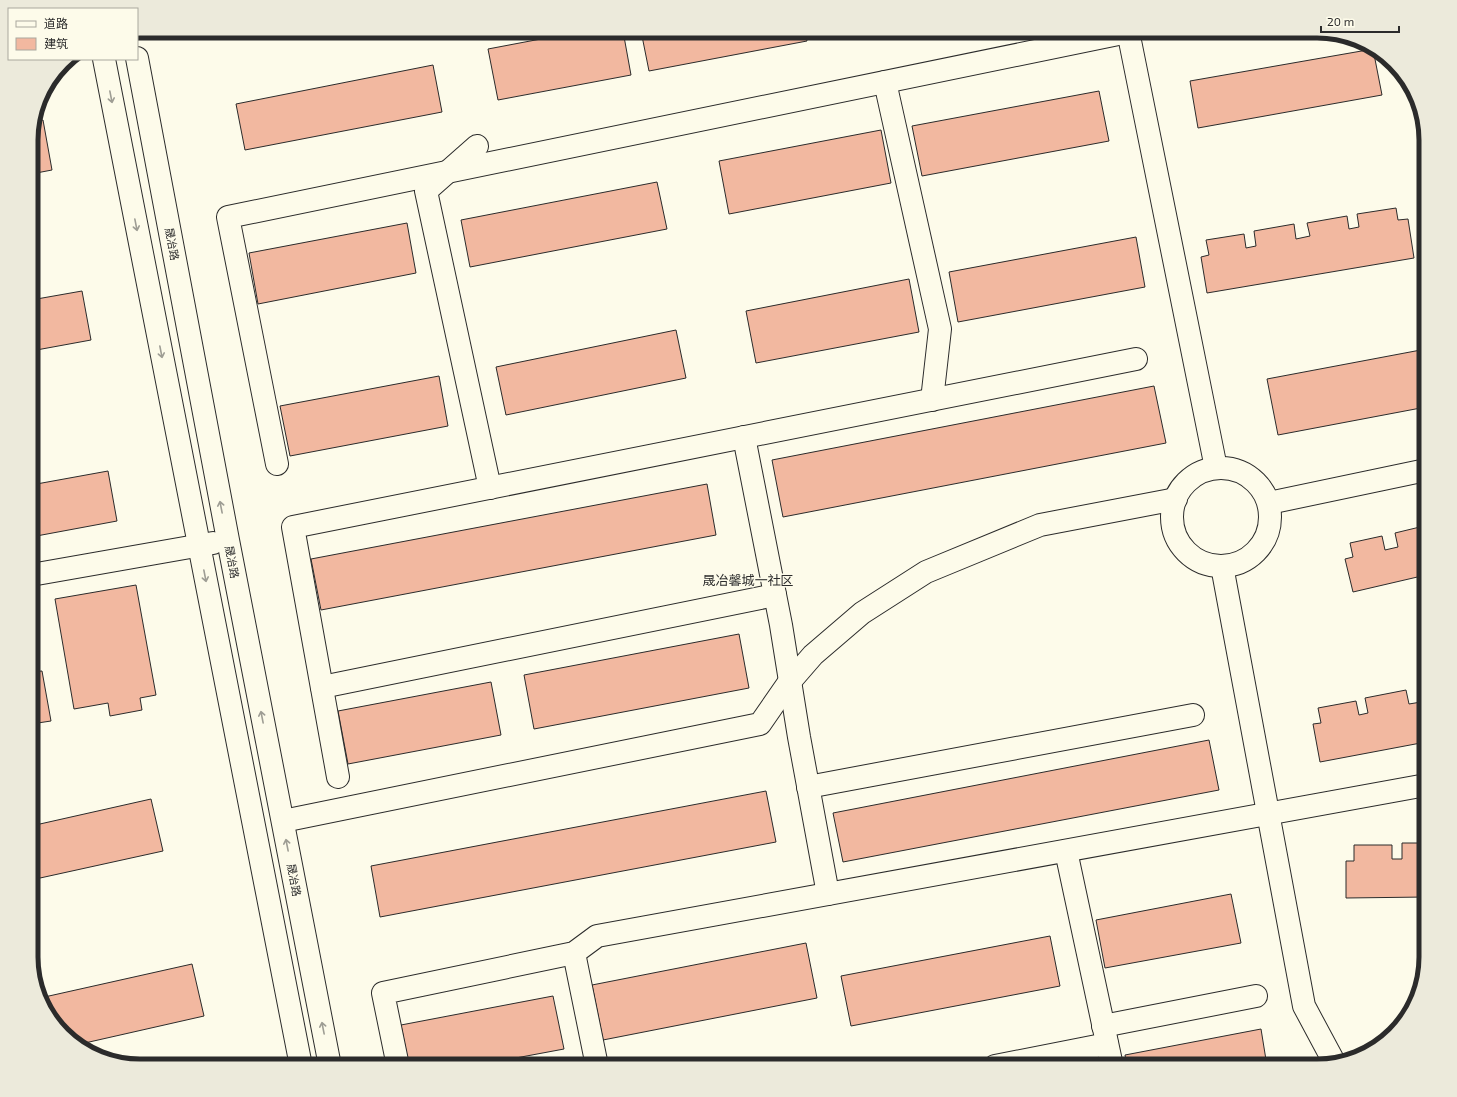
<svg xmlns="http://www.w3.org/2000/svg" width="1457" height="1097" font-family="'Exo 2','Noto Sans SC',sans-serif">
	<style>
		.building { fill: #f2b8a0; stroke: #2b2b2b }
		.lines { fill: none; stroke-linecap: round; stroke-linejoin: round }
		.minor-casing { stroke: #2b2b2b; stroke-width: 24 }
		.minor { stroke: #fdfbea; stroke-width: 22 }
		.oneway { stroke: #9e9d94 }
		.labels { text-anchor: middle; stroke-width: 3; stroke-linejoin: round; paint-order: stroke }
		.street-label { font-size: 11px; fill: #2b2b2b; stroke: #fdfbea }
		.quarter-label { font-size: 13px; fill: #2b2b2b; stroke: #fdfbea }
		.rim { fill: none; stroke: #2b2b2b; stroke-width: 5 }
	</style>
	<rect width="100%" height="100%" fill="#fdfbea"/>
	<g class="building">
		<path d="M583 31H623L631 75 498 100 488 49Z"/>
		<path d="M641 31H805L807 41 649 71Z"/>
		<path d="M1373 49 1382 95 1198 128 1190 81Z"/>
		<path d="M433 65 442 112 245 150 236 104Z"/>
		<path d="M1099 91 1109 141 922 176 912 126Z"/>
		<path d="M43 120 52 170 31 174V133L34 121Z"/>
		<path d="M881 130 891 183 729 214 719 161Z"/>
		<path d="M657 182 667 229 470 267 461 220Z"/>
		<path d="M1396 208 1398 220 1408 219 1414 258 1207 293 1201 257 1209 255 1206 240 1244 234 1246 248 1256 246 1254 231 1294 224 1296 239 1310 236 1307 223 1347 216 1349 229 1359 227 1357 214Z"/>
		<path d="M407 223 416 273 258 304 249 253Z"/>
		<path d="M1136 237 1145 287 958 322 949 272Z"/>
		<path d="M909 279 919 332 756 363 746 311Z"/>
		<path d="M82 291 91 340 31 351V300Z"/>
		<path d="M676 330 686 378 506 415 496 367Z"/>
		<path d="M1426 349V407L1278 435 1267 379Z"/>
		<path d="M439 376 448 426 290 456 280 406Z"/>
		<path d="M1154 386 1166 443 783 517 772 460Z"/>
		<path d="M108 471 117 521 31 537V485Z"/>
		<path d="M707 484 716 535 321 610 311 559Z"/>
		<path d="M1424 526 1426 535V575L1353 592 1345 559 1353 557 1350 543 1382 536 1385 550 1398 547 1395 533Z"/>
		<path d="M136 585 156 695 140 698 142 710 110 716 108 703 74 709 55 599Z"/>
		<path d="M739 634 749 688 534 729 524 675Z"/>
		<path d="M42 671 51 721 31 724V672Z"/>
		<path d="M491 682 501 735 348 764 338 711Z"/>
		<path d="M1426 688V742L1320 762 1313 724 1321 723 1318 708 1356 701 1359 715 1368 713 1365 698 1406 690 1409 704 1421 702 1419 689Z"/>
		<path d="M1209 740 1219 790 843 862 833 813Z"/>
		<path d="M766 791 776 842 380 917 371 866Z"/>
		<path d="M151 799 163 851 31 880V826Z"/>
		<path d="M1402 843H1426V897L1346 898V861H1354V845H1392V859H1402Z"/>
		<path d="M1231 894 1241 943 1105 968 1096 920Z"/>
		<path d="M1050 936 1060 986 851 1026 841 976Z"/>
		<path d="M806 943 817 998 603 1040 592 985Z"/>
		<path d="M192 964 204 1016 76 1045 42 1005 40 998Z"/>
		<path d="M553 996 564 1049 473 1066H409L401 1025Z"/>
		<path d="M1261 1029 1267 1066H1127L1125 1055Z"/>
	</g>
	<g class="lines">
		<defs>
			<g id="minor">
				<path d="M1128 31 1216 468"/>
				<path d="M137 58 228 540 330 1066"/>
				<path d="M104 59 301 1066"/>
				<path d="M885 82 940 329 932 400"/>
				<path d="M477 146 426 191 490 488"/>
				<path d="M744 437 781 625 799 737 828 894"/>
				<path d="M277 464 228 217 1128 32"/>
				<circle cx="1221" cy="517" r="49"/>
				<path d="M1269 503 1426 470"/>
				<path d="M1222 566 1304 1006 1334 1062"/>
				<path d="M31 575 213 543"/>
				<path d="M322 687 775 595"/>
				<path d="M338 777 293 527 1136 359"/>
				<path d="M808 787 1193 715"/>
				<path d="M283 821 760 724 787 685 813 655 862 613 926 572 1040 525 1176 499"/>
				<path d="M1066 851 1112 1066"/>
				<path d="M574 953 597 1066"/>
				<path d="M1103 1026 1256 996"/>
				<path d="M398 1066 383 993 574 953 597 936 1426 785"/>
				<path d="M995 1066 1107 1044"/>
			</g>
		</defs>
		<use href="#minor" class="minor-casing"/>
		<use href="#minor" class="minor"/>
	</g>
	<defs><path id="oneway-shaft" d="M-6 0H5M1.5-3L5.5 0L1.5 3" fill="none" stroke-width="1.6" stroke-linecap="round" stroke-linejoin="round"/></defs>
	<g class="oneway">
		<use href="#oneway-shaft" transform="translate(111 97) rotate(79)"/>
		<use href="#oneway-shaft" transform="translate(136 225) rotate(79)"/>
		<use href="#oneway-shaft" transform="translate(161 352) rotate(79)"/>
		<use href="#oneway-shaft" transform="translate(221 507) rotate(-101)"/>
		<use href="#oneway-shaft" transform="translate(205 576) rotate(79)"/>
		<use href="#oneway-shaft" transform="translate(262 717) rotate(-101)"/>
		<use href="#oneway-shaft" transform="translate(287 845) rotate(-101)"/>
		<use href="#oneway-shaft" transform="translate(323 1028) rotate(-101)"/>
	</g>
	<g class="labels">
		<g class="street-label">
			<text transform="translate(172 244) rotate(79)" y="4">晟冶路</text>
			<text transform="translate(232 562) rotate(79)" y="4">晟冶路</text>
			<text transform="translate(294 880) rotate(79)" y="4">晟冶路</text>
		</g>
		<g class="quarter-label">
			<text x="748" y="585">晟冶馨城一社区</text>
		</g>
	</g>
	<path d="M0 0H1457V1097H0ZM140 38H1317A102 102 0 0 1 1419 140V957A102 102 0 0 1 1317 1059H140A102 102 0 0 1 38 957V140A102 102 0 0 1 140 38Z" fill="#eceadb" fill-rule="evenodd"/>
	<path class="rim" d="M140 38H1317A102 102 0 0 1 1419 140V957A102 102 0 0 1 1317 1059H140A102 102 0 0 1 38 957V140A102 102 0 0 1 140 38Z"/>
	<rect x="8" y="8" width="130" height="52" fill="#fdfbea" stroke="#a9a89e"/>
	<rect x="16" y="21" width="20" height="6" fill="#fdfbea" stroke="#a9a89e"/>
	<text x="44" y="28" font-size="12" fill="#2b2b2b">道路</text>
	<rect x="16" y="38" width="20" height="12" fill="#f2b8a0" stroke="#a9a89e"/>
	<text x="44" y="48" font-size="12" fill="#2b2b2b">建筑</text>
	<path d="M1321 26v6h78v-6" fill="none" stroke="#2b2b2b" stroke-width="2"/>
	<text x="1327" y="26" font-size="12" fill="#2b2b2b" stroke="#fdfbea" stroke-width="3" paint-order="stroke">20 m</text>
</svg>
